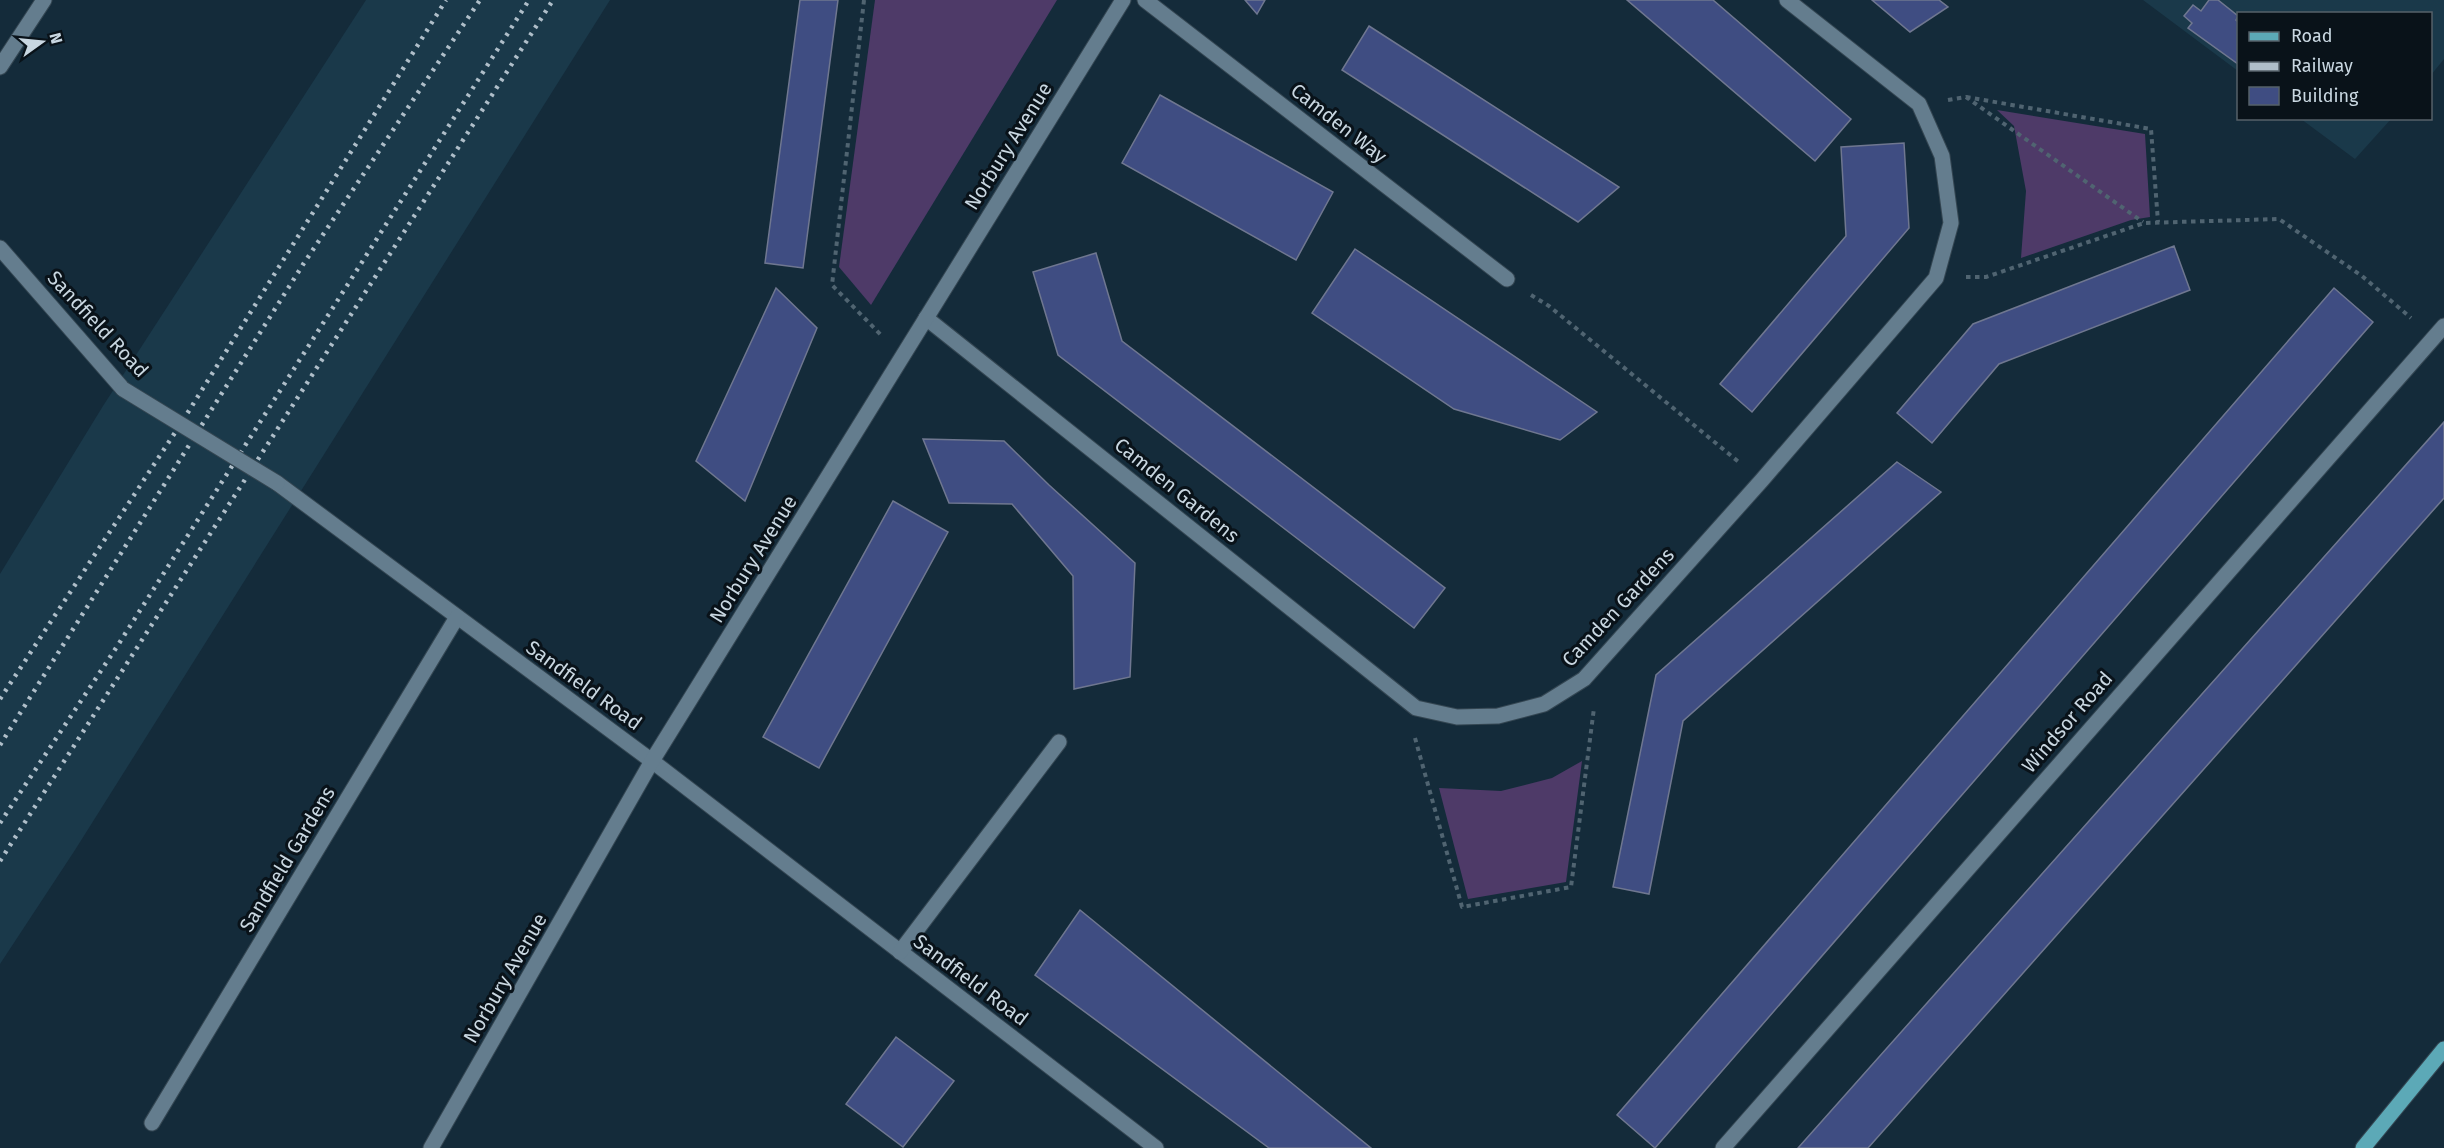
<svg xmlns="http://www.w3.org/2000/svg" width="2444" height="1148" font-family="'Fira Sans',sans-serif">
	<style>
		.built { fill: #1a394a }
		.grass { fill: #4e3a68 }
		.building { fill: #3f4d82; stroke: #6f7790; stroke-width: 1.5 }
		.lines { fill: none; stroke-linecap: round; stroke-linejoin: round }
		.minor-casing { stroke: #344652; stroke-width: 17 }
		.major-casing { stroke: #344652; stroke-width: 17 }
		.path { stroke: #506471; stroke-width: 4; stroke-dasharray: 4.5 4.5; stroke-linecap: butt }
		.minor { stroke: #647d8e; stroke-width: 15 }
		.major { stroke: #5ca9b7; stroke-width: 15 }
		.rail { stroke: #afbec9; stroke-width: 4.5; stroke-dasharray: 3 6; stroke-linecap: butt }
		.minor-bridge-casing { stroke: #344652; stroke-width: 17; stroke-linecap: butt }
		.minor-bridge { stroke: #647d8e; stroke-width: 15 }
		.labels { text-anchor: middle; stroke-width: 6; stroke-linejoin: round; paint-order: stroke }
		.street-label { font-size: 20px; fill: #c9d7e1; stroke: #091219 }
	</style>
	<rect width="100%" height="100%" fill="#142b3a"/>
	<g class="built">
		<path d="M366 0H610L75 850 0 964V574L103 406Z"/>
		<path d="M2143 0H2444V59L2431 75 2430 14H2238V71Z"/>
		<path d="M2301 119 2391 118V119L2355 159Z"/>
	</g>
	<g class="grass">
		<path d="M875 0H1057L871 305 839 267Z"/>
		<path d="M1997 110 2145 134 2150 217 2131 220 2021 258 2026 191 2014 126Z"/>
		<path d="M1582 761 1566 882 1468 899 1439 788 1501 791 1552 778Z"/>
	</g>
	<g class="building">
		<path d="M800 0H838L803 268 765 263Z"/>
		<path d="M1245 0H1265L1257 14Z"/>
		<path d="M1627 0H1713L1851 119 1815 161Z"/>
		<path d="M1872 0H1939L1948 7 1910 32Z"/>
		<path d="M2209 0H2218L2238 16 2236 20 2238 22V64L2188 28 2192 23 2184 16 2193 5 2201 11Z"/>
		<path d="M1369 26 1619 187 1578 222 1342 70Z"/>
		<path d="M1160 95 1333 192 1296 260 1122 163Z"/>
		<path d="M1904 143 1909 228 1752 412 1720 384 1846 236 1841 147Z"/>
		<path d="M2174 246 2190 290 1999 364 1932 443 1897 413 1973 324Z"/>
		<path d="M1355 249 1597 412 1560 440 1454 409 1312 313Z"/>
		<path d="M1096 253 1122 341 1445 588 1414 628 1058 355 1033 272Z"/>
		<path d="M776 288 817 328 745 501 696 461Z"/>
		<path d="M2334 288 2373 322 1655 1148 1617 1115Z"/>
		<path d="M2444 422V498L1868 1148H1798Z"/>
		<path d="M923 439 1004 441 1049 485 1135 563 1130 677 1074 689 1073 576 1012 504 949 503Z"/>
		<path d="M1897 462 1941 492 1683 721 1649 894 1613 887 1656 675Z"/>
		<path d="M893 501 948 532 819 768 763 737Z"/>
		<path d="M1080 910 1371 1148H1269L1035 975Z"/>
		<path d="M896 1037 954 1081 903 1147 846 1104Z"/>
	</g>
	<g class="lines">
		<defs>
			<g id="minor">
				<path d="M1145 0 1507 279"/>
				<path d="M0 67 44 0"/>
				<path d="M0 248 123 389"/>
				<path d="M926 318 1416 708 1457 717 1498 716 1544 704 1584 679 1762 480 1936 278 1951 223 1942 156 1919 104 1787 0"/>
				<path d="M277 483 652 761 1156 1148"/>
				<path d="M900 952 1059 742"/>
				<path d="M152 1123 457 617"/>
				<path d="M431 1148 652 761 1123 0"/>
				<path d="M1723 1148 2444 326"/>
			</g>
			<path id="major" d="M2363 1148 2444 1049"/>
		</defs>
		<use href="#minor" class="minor-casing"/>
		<use href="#major" class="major-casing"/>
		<g class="path">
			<path d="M864 0 832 285 881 335"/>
			<path d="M1966 97 2151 129 2158 222"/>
			<path d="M1948 100 1966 97 2143 222"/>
			<path d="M1966 277H1986L2144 223 2279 219 2362 276 2411 318"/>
			<path d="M1531 295 1549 306 1740 463"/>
			<path d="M1415 738 1462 907 1571 887 1594 708"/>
		</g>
		<use href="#minor" class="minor"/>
		<use href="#major" class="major"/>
		<g class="rail">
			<path d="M0 699 180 425 446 0"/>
			<path d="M0 745 304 263 480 0"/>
			<path d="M0 823 118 645 529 0"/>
			<path d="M0 861 553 0"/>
		</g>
		<defs>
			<path id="minor-bridge" d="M123 389 277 483"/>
		</defs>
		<use href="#minor-bridge" class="minor-bridge-casing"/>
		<use href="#minor-bridge" class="minor-bridge"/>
	</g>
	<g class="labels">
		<g class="street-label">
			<text transform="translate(1339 123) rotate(38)" y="7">Camden Way</text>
			<text transform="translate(1008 146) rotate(-58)" y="7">Norbury Avenue</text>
			<text transform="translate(98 324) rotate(47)" y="7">Sandfield Road</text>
			<text transform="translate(1177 490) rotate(39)" y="7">Camden Gardens</text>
			<text transform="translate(753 559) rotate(-58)" y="7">Norbury Avenue</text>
			<text transform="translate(1618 607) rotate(-47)" y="7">Camden Gardens</text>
			<text transform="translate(584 685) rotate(36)" y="7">Sandfield Road</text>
			<text transform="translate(2067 722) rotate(-49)" y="7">Windsor Road</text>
			<text transform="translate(287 859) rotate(-59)" y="7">Sandfield Gardens</text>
			<text transform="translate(505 978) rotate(-60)" y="7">Norbury Avenue</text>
			<text transform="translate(971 980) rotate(37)" y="7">Sandfield Road</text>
		</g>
	</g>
	<rect x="2237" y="12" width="195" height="108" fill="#091219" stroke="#566169" stroke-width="1.5"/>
	<rect x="2249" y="32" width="30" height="9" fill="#5ca9b7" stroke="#566169" stroke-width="1.5"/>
	<text x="2291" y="42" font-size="18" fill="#c9d7e1">Road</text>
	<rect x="2249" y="62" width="30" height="9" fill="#afbec9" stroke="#566169" stroke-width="1.5"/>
	<text x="2291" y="72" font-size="18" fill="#c9d7e1">Railway</text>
	<rect x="2249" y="87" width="30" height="18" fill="#3f4d82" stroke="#566169" stroke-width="1.5"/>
	<text x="2291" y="102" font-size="18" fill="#c9d7e1">Building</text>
	<g transform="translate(42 42) rotate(75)" stroke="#091219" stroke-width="4.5" paint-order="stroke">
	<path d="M0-4.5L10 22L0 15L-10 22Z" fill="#c9d7e1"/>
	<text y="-9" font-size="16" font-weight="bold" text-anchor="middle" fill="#c9d7e1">N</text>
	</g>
</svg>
